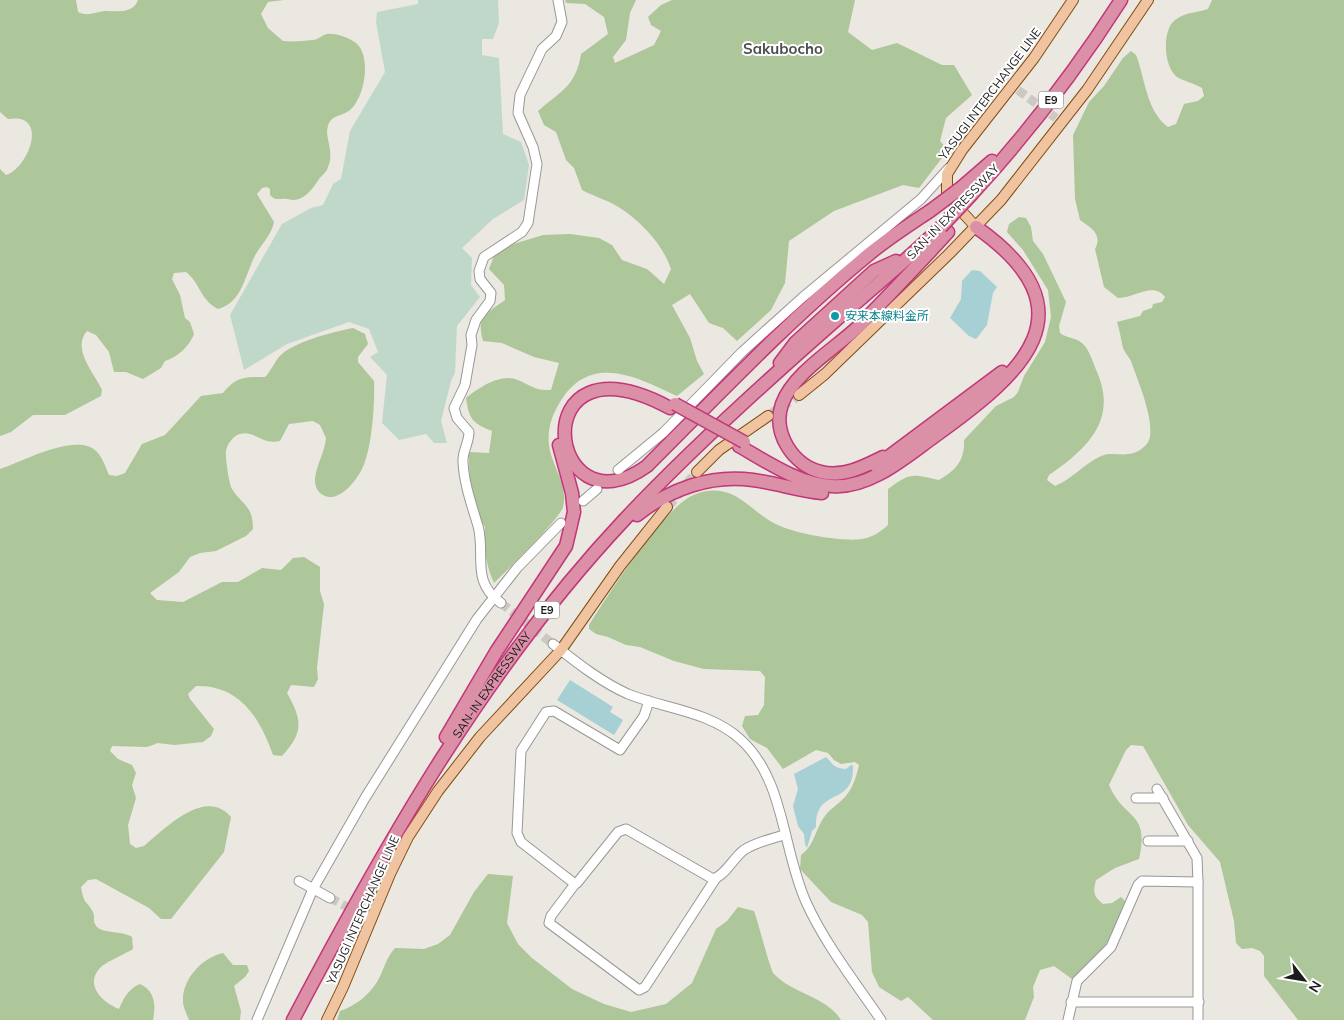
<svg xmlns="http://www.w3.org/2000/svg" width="1344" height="1020" font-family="Mulish,'Noto Sans JP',sans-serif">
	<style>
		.forest { fill: #adc69a }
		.wetland { fill: #c0d8ca }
		.water { fill: #a6d0d4 }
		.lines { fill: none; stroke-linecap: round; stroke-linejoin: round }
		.minor-tunnel { stroke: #ccc8c3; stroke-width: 9; stroke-dasharray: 9 4.5; stroke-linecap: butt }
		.major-tunnel { stroke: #ccc8c3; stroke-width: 10; stroke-dasharray: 10 5; stroke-linecap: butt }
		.minor-casing { stroke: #989898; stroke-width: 11 }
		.major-casing { stroke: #814d10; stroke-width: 12 }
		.highway-casing { stroke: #c13777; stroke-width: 15 }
		.minor { stroke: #fff; stroke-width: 9 }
		.major { stroke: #f0c4a1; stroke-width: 10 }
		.highway { stroke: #db90a8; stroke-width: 12 }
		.highway-bridge-casing { stroke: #c13777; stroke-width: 15; stroke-linecap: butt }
		.highway-bridge { stroke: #db90a8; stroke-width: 12 }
		.culture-dot { fill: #0f9aa8; stroke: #fff; stroke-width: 2 }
		.labels { text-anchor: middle; stroke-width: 4; stroke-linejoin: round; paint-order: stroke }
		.shield { fill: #fff; stroke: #5f5f5f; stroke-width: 1 }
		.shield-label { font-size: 11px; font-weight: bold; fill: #1b1b1b }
		.street-label { font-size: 12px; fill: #1b1b1b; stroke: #fff }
		.culture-label { font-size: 12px; fill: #0d838f; stroke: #fff; text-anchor: start }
		.quarter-label { font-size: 15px; font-weight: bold; fill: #4e4e4e; stroke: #fff }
	</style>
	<rect width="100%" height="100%" fill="#ebe7e1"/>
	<g class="forest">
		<path d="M0 0H76L78 12C89 17 94 12 106 11 117 11 133 14 138 0H284L268 2 261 14 268 28 283 41C293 42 303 41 313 40 318 40 322 35 327 34 335 33 346 37 353 41 373 52 365 96 351 109 343 117 331 114 328 126 324 137 335 151 328 167 327 172 322 175 319 179 313 188 306 199 294 200 290 200 287 198 283 199 276 199 275 200 270 195V189L267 187 262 188 257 194 274 222C271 234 266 239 259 249 245 269 245 302 218 309 200 300 201 284 186 272L174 273 172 279 180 295 185 318 190 322 194 334C189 347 177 357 165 361L161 368 143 379 126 372H114L109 352 96 335 87 331C71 349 95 374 102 390L101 396 65 415H33L11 432 0 436V169L6 175C26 169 45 124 20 119 16 118 11 119 8 119L0 112Z"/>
		<path d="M565 0H636L630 13 626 40 613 57 615 63 654 45 661 31 651 25 648 17 661 5 672 0H855L848 32 872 50 897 43 942 65H954L972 95 946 118 940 141 948 150 919 188 903 185 834 211 789 241 785 283 771 310 737 341 723 328 709 323 690 294 672 305 690 338 697 361 704 374 677 396C637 377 590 352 560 402 552 415 547 429 549 445 551 465 569 486 563 507 559 520 506 571 494 583 486 565 483 547 485 527 470 505 469 478 469 452L489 453 492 431C472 423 469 419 466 398 477 389 499 374 515 379 530 384 533 391 551 390L559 363 534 357 502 343 483 341C476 315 486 314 505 300L504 285 489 269 494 256 510 245 543 235 570 234 599 238 612 245 622 260 647 269 664 284 671 269C663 245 642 222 620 208 610 201 593 196 582 190L574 168 566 160 556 132 544 125 538 111C561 91 576 86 581 54L608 34 604 17 585 4 566 3Z"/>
		<path d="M1212 0H1344V1020H1298L1264 976V956L1260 951 1252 948 1242 949 1236 943 1234 921 1220 862 1188 825 1143 746 1131 745 1126 750 1109 785C1124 821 1150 810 1139 859L1115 868 1096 880C1093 892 1093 896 1103 904L1112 903 1121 897 1126 902C1112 935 1103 958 1072 979L1054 966 1040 970 1033 987 1034 997 1025 1020H933L908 997 901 1001 879 987 872 972 868 922 862 915 831 902 800 869 801 855C815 845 815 829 825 816 830 809 836 806 842 800 852 791 856 778 859 765L855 762 841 764 834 760 828 753 816 750 783 769 767 748 750 739 742 726 745 716 758 715 764 705 765 677 760 671 704 669 674 661 640 647 626 645 608 637 596 634 589 629V625C607 597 666 503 696 494 736 480 749 513 780 526 798 534 843 542 862 539 871 538 882 531 888 525V489C911 472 912 474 939 480 956 470 965 460 964 440L996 406 1014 397 1018 392 1024 376 1045 342 1051 317 1048 290 1023 250 1007 232 1009 224 1019 217 1026 218 1031 227 1033 241 1043 254 1066 302 1059 326 1060 333C1068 339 1076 337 1083 344 1090 351 1093 363 1097 372 1118 420 1087 449 1049 475L1047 480 1055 486C1072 479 1083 465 1099 457 1115 449 1129 462 1146 445 1160 431 1137 379 1131 361 1129 357 1125 353 1123 348 1121 340 1120 331 1117 322L1140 316 1143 311 1152 308 1153 304 1162 302 1165 297C1153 281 1133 299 1118 298L1104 287 1095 249C1103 234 1091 228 1080 220L1075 199 1073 135 1089 102 1104 86 1123 58 1131 51 1136 55C1145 77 1146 111 1168 127L1176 124 1184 104 1198 101 1204 96 1202 88C1195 84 1182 80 1177 77 1163 66 1162 30 1175 20 1185 12 1197 13 1208 9Z"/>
		<path d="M353 328 365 334 368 344 358 357V362L374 381C375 403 372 452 361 471 353 485 335 506 320 493 316 489 315 484 315 479 316 465 325 452 326 438L320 425 313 421 289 424 280 441C261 445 255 430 240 434 234 435 227 444 226 451 225 456 229 484 232 489 242 505 253 505 253 529L246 536 216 551 200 553 190 557 179 572 150 593 157 600 183 602 222 582H238L262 568 281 570 293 558 304 557 320 567V591L324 604 317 668 318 679 314 687 291 685 287 693C303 721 303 733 282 756L273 755C260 718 240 685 196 686L188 694 190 699 214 729 211 736 203 742 174 745 158 743 147 747 112 746 110 751 118 759 132 765 136 773 132 785 136 798 128 825 130 844 136 848 144 846C166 828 205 787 231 817L224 852 171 919H161L149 908 96 879 88 880 81 887C84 906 87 900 93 912 95 916 93 921 95 924 100 935 122 930 132 937L133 949C125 954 106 962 101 967 84 984 101 1002 119 1009 123 999 129 988 140 984 155 991 156 1005 153 1020H0V469C22 462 76 432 96 451 102 456 106 468 109 475L117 476 125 473 142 444 165 435 201 396 223 393C237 376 245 377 265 377 271 371 274 363 279 357 292 342 333 332 353 328Z"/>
		<path d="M488 874 513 876 507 923 518 944 532 958 572 989 604 1004 631 1012 666 1004 692 983 716 929 727 921 738 907 754 911C758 921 770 970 774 974 793 994 826 996 841 1020H337L340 1011C355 1006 368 996 377 982 384 971 385 959 395 948L424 949 438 944 450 935 474 892Z"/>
		<path d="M223 953 233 965H247L249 971 245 977 234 986 241 1011 240 1020H189C187 1015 183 1007 183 1001 182 979 203 957 223 953Z"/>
	</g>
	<path class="wetland" d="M418 0H498L499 23 493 39H482V55L499 58 503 134 521 142 529 165 524 200 493 219 462 248 472 258 471 285 480 297 457 326 455 373 451 381 441 421 447 443H434L426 434 399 440 382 423 387 375 370 357 378 352 369 329 349 322 287 344 244 370 230 315 282 224 311 208 323 205 333 184 341 179 350 131 385 72 376 22 377 12 418 4Z"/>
	<g class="water">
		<path d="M972 270 980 271 997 287 993 293 987 325 976 339 969 336 950 318 961 299 962 281Z"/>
		<path d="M570 680 613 707 610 712 623 720 614 735 557 700Z"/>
		<path d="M826 757C833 764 833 768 846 769L851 765 853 766C854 799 830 792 820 808 816 815 816 820 816 827L812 831 807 848 805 844 804 834 798 826 793 806 798 789 794 774Z"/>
	</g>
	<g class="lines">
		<g class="minor-tunnel">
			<path d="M1018 90 1056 118"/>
			<path d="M501 603 553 644"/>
			<path d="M330 898 363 915"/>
		</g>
		<g class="major-tunnel">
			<path d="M768 416 799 395"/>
			<path d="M667 507 697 472"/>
		</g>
		<defs>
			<g id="minor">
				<path d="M618 470 663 433 742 352 803 297 921 199 949 168"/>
				<path d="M583 501 597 489"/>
				<path d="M501 603C470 581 486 555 478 526 472 506 464 484 463 462 462 452 469 443 469 432L457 418 454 408 465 385 472 345 471 335 476 320 490 301 491 293 480 279 479 271 484 257 522 232 528 223 537 164 533 147 518 113 520 95 542 49 556 36 562 22 558 0"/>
				<path d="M553 644C576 662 601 682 628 694 665 709 709 711 740 739 785 779 782 849 806 902 825 944 855 982 881 1020"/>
				<path d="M649 701 644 716 620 750 554 711 546 712 521 751 517 833 521 842 575 884 577 883 618 832 626 829 713 879C725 876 733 858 744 850 756 842 771 839 784 835"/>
				<path d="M1136 798H1163"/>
				<path d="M1148 841H1188"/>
				<path d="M299 881 330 898"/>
				<path d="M1198 882V1020"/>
				<path d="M575 884 551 916 549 923 639 990 645 987 716 878"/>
				<path d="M363 915 370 919"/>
				<path d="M1071 1002H1199"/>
				<path d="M257 1020 313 889 365 798 477 619 517 568 561 523"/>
				<path d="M1068 1020 1077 981 1111 947 1138 885 1142 881 1198 882 1197 858 1157 789"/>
			</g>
			<g id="major">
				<path d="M976 227 952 201 947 192V174L962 150 1034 58 1073 0"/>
				<path d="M799 395 825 374 950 253 1001 200 1087 90 1148 0"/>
				<path d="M697 472 719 450 768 416"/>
				<path d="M327 1020 343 987 390 874 408 837 438 791 480 737 561 650 620 566 667 507"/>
			</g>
			<g id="highway">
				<path d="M962 187 992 161"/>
				<path d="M972 194C1027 134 1077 69 1121 0"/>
				<path d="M780 363 795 343 874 271 896 261"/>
				<path d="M670 408C520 327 547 538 647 466 719 394 789 320 868 255 887 239 909 225 930 211"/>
				<path d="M739 446C767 462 799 484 832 486 870 489 907 456 935 436 1023 373 1095 311 976 227"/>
				<path d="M883 457C865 466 842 478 821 472 793 465 772 433 782 404 793 373 836 348 859 326 889 295 919 264 948 232"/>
				<path d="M876 466 1002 372"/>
				<path d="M637 515C670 489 711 474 753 480 776 483 799 491 822 493"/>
				<path d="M446 737 496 652 566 546 574 512 572 493 559 445"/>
				<path id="s1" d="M293 1020C387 841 486 667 625 519 691 449 764 383 836 320 872 289 908 259 941 227"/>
			</g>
		</defs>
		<use href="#minor" class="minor-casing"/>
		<use href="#major" class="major-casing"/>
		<use href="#highway" class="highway-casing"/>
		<use href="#minor" class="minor"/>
		<use href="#major" class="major"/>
		<use href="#highway" class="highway"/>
		<defs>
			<g id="highway-bridge">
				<path d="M930 211 962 187"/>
				<path d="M941 227 972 194"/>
				<path d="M675 404 744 442"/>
			</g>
		</defs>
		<use href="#highway-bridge" class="highway-bridge-casing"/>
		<use href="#highway-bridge" class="highway-bridge"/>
	</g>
	<circle class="culture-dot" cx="835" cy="316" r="5"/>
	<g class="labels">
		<g class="shield">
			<rect x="1038.5" y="91.5" width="25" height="17" rx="4"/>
			<rect x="534.5" y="601.5" width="25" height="17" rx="4"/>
		</g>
		<g class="shield-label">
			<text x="1051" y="104">E9</text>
			<text x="547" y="614">E9</text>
		</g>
		<g class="street-label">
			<text transform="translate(990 94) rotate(-53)" y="4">YASUGI INTERCHANGE LINE</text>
			<text transform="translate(953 212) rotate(-46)" y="4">SAN-IN EXPRESSWAY</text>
			<text dy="4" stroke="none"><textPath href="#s1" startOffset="390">SAN-IN EXPRESSWAY</textPath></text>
			<text transform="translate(363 910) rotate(-66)" y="4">YASUGI INTERCHANGE LINE</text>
		</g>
		<g class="culture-label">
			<text x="845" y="320">安来本線料金所</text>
		</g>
		<g class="quarter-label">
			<text x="783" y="54">Sakubocho</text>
		</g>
	</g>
	<g transform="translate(1304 980) rotate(121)" stroke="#ffffff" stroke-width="4" paint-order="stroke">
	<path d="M0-4L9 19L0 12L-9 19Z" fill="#1b1b1b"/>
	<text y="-8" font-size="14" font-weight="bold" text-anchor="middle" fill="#1b1b1b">N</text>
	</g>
</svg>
